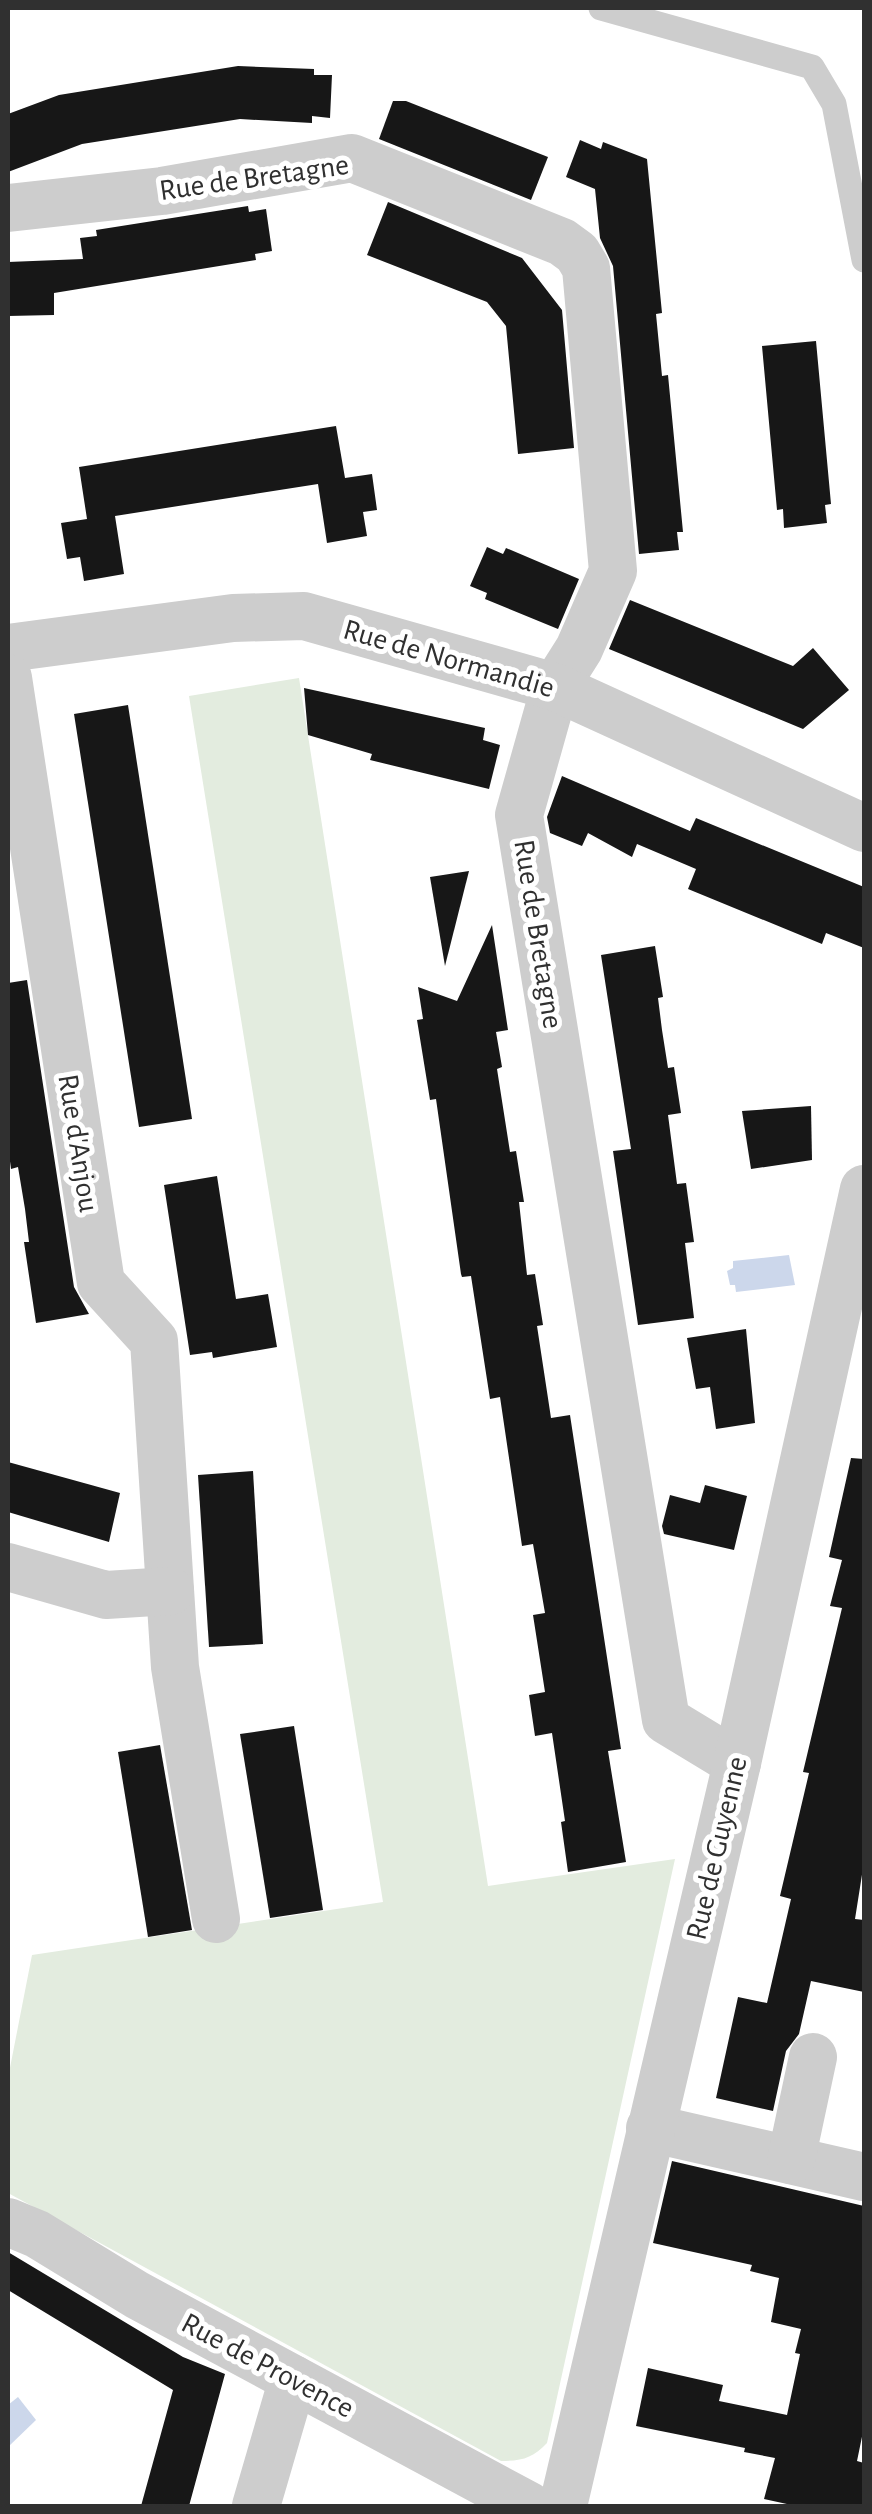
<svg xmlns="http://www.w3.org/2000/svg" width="872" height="2514" font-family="'Alegreya Sans',sans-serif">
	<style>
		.green { fill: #e3ecdf }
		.water { fill: #ccd7eb }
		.building { fill: #171717 }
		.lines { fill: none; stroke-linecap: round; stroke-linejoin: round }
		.service { stroke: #cdcdcd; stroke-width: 25 }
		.minor { stroke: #cdcdcd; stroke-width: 48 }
		.labels { text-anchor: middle; stroke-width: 10; stroke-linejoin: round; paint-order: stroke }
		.street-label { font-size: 30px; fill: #303030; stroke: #fff }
	</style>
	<rect width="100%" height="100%" fill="#fff"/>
	<path class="green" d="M299 678 488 1886 675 1859 547 2443C533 2458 522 2461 501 2461L8 2193V2078L32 1955 383 1902 189 696Z"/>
	<g class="water">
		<path d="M789 1255 795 1285 736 1292 735 1285H730L727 1271 733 1268V1261Z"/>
		<path d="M18 2397 36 2420 8 2447V2405Z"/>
	</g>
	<g class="building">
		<path d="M238 66 314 69V75H332L330 118 312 116V123L240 119 82 144 8 172V114L59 95Z"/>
		<path d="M393 101H406L548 157 531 200 379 139Z"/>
		<path d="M580 140 601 149 603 142 647 159 662 313 656 314 662 376 668 375 683 532H677L679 550 639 554 613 266 600 238 595 189 566 177Z"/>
		<path d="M388 202 522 258 562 310 574 448 518 454 506 326 487 302 367 255Z"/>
		<path d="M248 206 249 212 266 209 272 251 255 254 256 260 54 293V315L8 316V262L83 259 80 238 97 236 96 230Z"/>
		<path d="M816 341 831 504 825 505 827 523 784 528 783 509 777 510 762 346Z"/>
		<path d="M336 426 345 478 372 474 377 510 363 512 367 536 327 543 318 484 115 516 124 574 84 581 80 557 67 559 61 523 87 519 79 467Z"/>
		<path d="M487 547 503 554 506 548 579 579 558 629 485 599 487 593 470 586Z"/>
		<path d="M630 600 793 666 813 648 849 690 803 729 609 649Z"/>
		<path d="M304 688 485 728 483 740 500 745 489 789 370 760 372 754 308 735Z"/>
		<path d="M128 705 192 1119 139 1127 74 714Z"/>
		<path d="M562 776 690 831 696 818 864 887V948L826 933 822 944 688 889 696 869 637 844 632 857 588 833 582 846 550 833 547 817Z"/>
		<path d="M469 871 445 966 430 877Z"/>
		<path d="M492 925 508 1030 496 1032 502 1067 497 1069 510 1152 516 1151 524 1202H519L527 1275 535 1274 543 1325 537 1326 551 1418 570 1415 621 1749 608 1751 626 1862 568 1872 561 1822 565 1821 552 1733 535 1736 529 1695 545 1692 533 1615 545 1613 533 1544 522 1546 500 1397 490 1399 471 1276 462 1277 461 1274 436 1099 430 1100 417 1020 423 1019 418 987 457 1001Z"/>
		<path d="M655 946 663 997 658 998 662 1030 668 1068 674 1067 681 1113 668 1115 677 1184 686 1183 694 1242 685 1243 694 1318 638 1325 613 1151 631 1149 601 955Z"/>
		<path d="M27 980 74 1287 89 1314 36 1323 24 1242H29L25 1209 18 1167 11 1169 8 1146V983Z"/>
		<path d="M811 1106 812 1160 751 1169 742 1111Z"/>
		<path d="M217 1176 236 1299 268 1294 277 1347 213 1358 212 1352 190 1355 164 1185Z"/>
		<path d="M746 1329 755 1423 716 1429 710 1387 696 1389 687 1338Z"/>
		<path d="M851 1458 864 1459V1862L855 1919 864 1920V1992L811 1981 799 2034 786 2051 773 2111 716 2098 738 1997 767 2003 791 1899 780 1896 809 1773 803 1772 842 1608 830 1606 842 1560 829 1557Z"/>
		<path d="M8 1462 120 1493 109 1542 8 1512Z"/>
		<path d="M253 1471 263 1644 209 1647 198 1475Z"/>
		<path d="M705 1485 747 1496 734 1550 664 1534 662 1526 670 1495 700 1503Z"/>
		<path d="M294 1726 323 1910 270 1918 240 1734Z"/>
		<path d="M160 1745 192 1930 148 1937 118 1752Z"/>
		<path d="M672 2161 864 2206V2427L857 2461 864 2463V2506H796L764 2499 775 2458 744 2452 745 2448 636 2426 648 2368 723 2385 719 2401 787 2415 800 2354 795 2353 801 2329 771 2322 779 2278 750 2271 752 2265 653 2243Z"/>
		<path d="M8 2252 183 2357 225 2374 189 2506H141L173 2390 8 2290Z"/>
	</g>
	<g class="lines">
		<path class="service" d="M601 8 812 67 834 104 864 260"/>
		<g class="minor">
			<path d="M8 208 162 191 352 158 562 242 577 253 586 268 613 571 579 649 555 687 519 815 666 1720 737 1763"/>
			<path d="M8 648 233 618 304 616 555 687 864 828"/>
			<path d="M8 678 101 1283 154 1341 175 1667 216 1919"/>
			<path d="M8 1567 106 1595 170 1591"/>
			<path d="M650 2128 864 2177"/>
			<path d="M791 2160 813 2057"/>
			<path d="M8 2222 37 2234 137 2295 529 2506"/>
			<path d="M256 2506 293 2379"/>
			<path d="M563 2506 737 1763 864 1189"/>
		</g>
	</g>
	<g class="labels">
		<g class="street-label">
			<text transform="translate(254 177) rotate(-8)" y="10">Rue de Bretagne</text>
			<text transform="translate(449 658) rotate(16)" y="10">Rue de Normandie</text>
			<text transform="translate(539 934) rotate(81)" y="10">Rue de Bretagne</text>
			<text transform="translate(79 1143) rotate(81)" y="10">Rue d'Anjou</text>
			<text transform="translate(716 1848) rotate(-77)" y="10">Rue de Guyenne</text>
			<text transform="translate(268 2365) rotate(28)" y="10">Rue de Provence</text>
		</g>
	</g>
	<rect width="872" height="2514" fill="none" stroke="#303030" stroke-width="20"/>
</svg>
